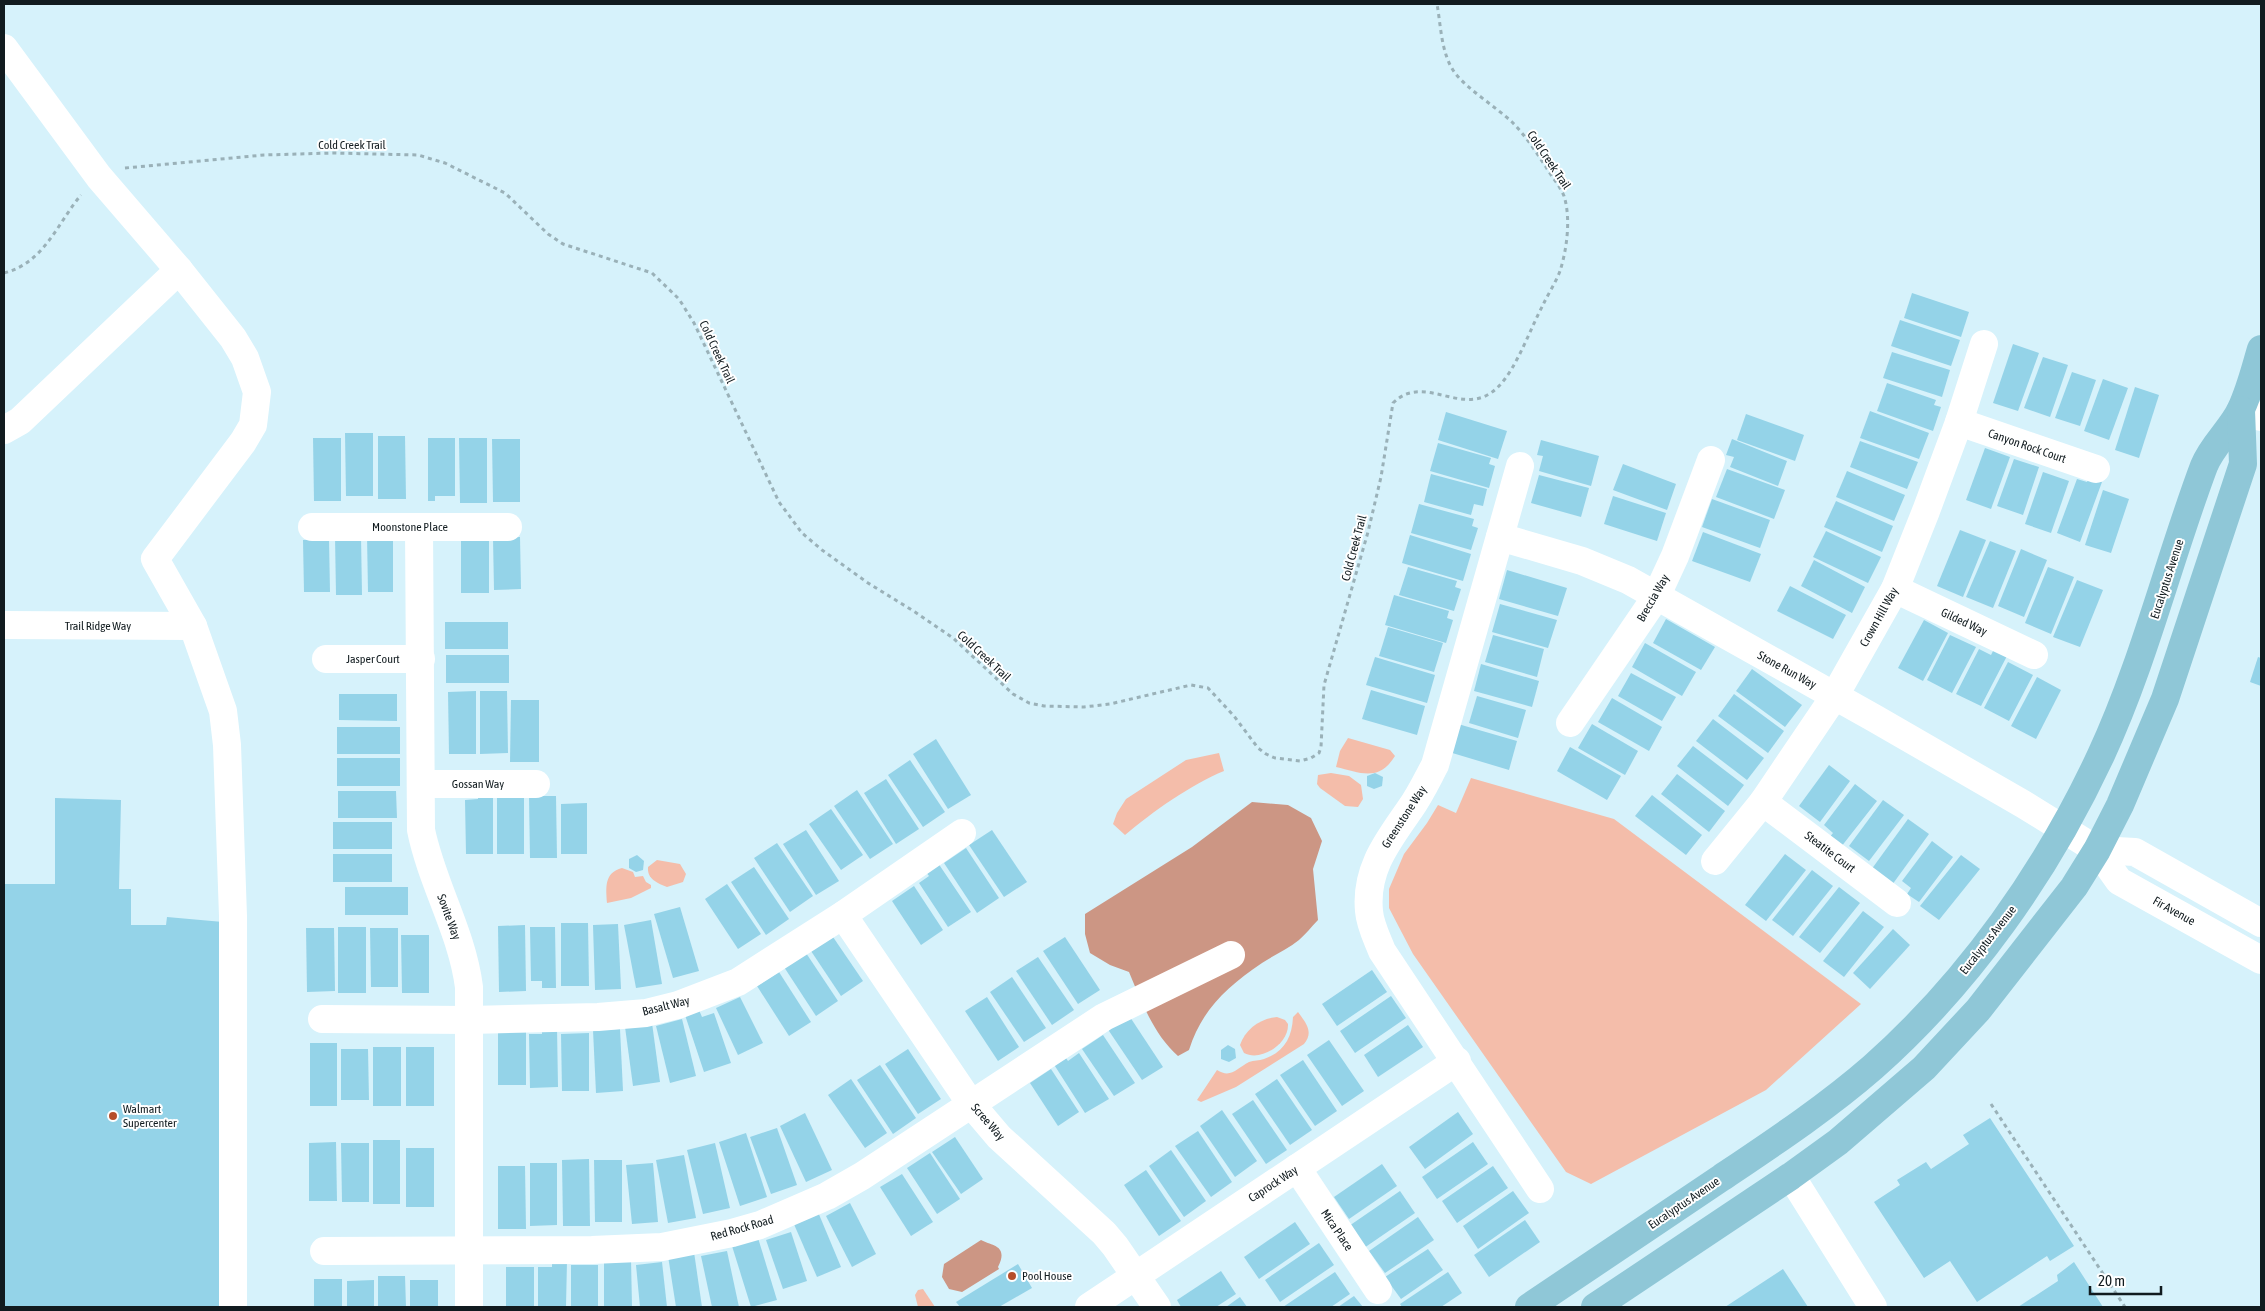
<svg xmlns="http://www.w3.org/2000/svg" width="2265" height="1311" font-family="'Asap Condensed',sans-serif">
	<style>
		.green { fill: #f4bdaa }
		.water { fill: #cc9684 }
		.building { fill: #94d3e8 }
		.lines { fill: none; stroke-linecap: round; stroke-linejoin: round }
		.path { stroke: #9ab1b8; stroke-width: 3; stroke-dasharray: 4 4; stroke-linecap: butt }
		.minor { stroke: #fff; stroke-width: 28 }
		.major { stroke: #8fc7d7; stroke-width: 28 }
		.poi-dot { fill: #b64e2a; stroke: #fff; stroke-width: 2 }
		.labels { text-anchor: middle; stroke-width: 4; stroke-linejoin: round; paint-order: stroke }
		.street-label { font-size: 12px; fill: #111b1f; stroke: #fff }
		.poi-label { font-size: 12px; fill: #111b1f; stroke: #fff; text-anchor: start }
	</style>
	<rect width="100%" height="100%" fill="#d6f2fb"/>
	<g class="green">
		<path d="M1348 738 1390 750 1395 756C1379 782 1361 773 1336 767L1340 751Z"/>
		<path d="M1219 753 1224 771C1192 784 1152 812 1125 835L1113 824 1117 813 1126 799 1186 760Z"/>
		<path d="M1331 773 1349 776 1361 785 1363 799 1358 807 1345 806 1320 788 1317 784 1318 775Z"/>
		<path d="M1471 778 1614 819 1861 1004 1766 1090 1591 1184 1566 1172 1413 954 1389 908V889L1404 854 1427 823 1438 805 1456 813Z"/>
		<path d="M657 860 680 864 686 874 683 882 667 887C657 883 647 879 648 867Z"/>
		<path d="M622 868 633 872 635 877 643 876 646 882 651 885V888L631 898 607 903C606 887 604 873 622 868Z"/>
		<path d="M1298 1012C1306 1023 1314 1032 1304 1044L1236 1087 1201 1102 1197 1100 1217 1070C1231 1079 1237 1068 1249 1062 1254 1060 1259 1061 1264 1059 1284 1052 1292 1038 1293 1017Z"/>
		<path d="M1277 1017 1285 1020 1288 1024C1289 1044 1261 1062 1244 1053L1240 1045C1245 1029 1261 1018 1277 1017Z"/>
		<path d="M923 1289 935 1307H918L915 1295 918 1290Z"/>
	</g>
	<g class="water">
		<path d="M1252 802 1288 805 1311 818 1322 841 1313 869 1318 920C1311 927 1306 934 1299 940 1288 949 1274 955 1262 963 1227 987 1202 1009 1189 1050L1178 1056C1154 1035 1141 1001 1129 972L1110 965 1090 953 1085 934V914L1192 847Z"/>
		<path d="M981 1240C992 1246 1009 1245 998 1267L999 1269 962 1292 949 1289 942 1277 944 1264Z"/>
	</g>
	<g class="building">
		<path d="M1912 293 1969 312 1961 337 1904 318Z"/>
		<path d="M1900 320 1960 340 1951 366 1891 346Z"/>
		<path d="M2013 344 2039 353 2018 411 1993 403Z"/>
		<path d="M1892 352 1950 370 1942 397 1883 378Z"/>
		<path d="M2043 357 2068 365 2050 417 2024 408Z"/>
		<path d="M2072 372 2096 380 2080 426 2055 418Z"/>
		<path d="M2103 379 2128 388 2109 440 2084 431Z"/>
		<path d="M1887 383 1936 400 1934 405 1941 407 1933 431 1877 411Z"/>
		<path d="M2135 387 2159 395 2139 458 2115 450Z"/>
		<path d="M1870 411 1929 433 1919 459 1860 438Z"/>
		<path d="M1446 412 1507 431 1498 459 1438 440Z"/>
		<path d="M1746 414 1804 435 1795 461 1737 440Z"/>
		<path d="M345 433H373V496H346Z"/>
		<path d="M378 436H405L406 499H378Z"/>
		<path d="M313 438H341V501H314Z"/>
		<path d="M428 438H455V496H435V501H428Z"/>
		<path d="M459 438H487V503H460Z"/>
		<path d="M492 439H520V502H493Z"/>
		<path d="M1732 439 1787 461 1778 486 1730 467 1734 457 1726 455Z"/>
		<path d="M1541 440 1599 456 1591 486 1539 471 1543 456 1537 455Z"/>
		<path d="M1860 441 1918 462 1907 489 1850 467Z"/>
		<path d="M1438 443 1491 458 1489 464 1495 466 1489 488 1430 471Z"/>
		<path d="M1985 448 2010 457 1991 509 1966 500Z"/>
		<path d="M2014 459 2039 467 2023 515 1997 506Z"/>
		<path d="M1623 464 1676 484 1667 510 1613 490Z"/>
		<path d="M1727 469 1785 490 1774 519 1716 497Z"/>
		<path d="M1847 471 1905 495 1894 521 1836 497Z"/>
		<path d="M2043 472 2069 481 2051 533 2025 524Z"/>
		<path d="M1431 474 1487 489 1483 506 1474 504 1471 515 1424 502Z"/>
		<path d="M1539 475 1589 488 1581 517 1531 503Z"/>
		<path d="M2089 478 2102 482 2080 542 2057 533 2077 479 2087 482Z"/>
		<path d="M2103 490 2129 499 2111 553 2085 545Z"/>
		<path d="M1613 496 1666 513 1657 541 1604 524Z"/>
		<path d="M1712 499 1770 520 1760 548 1702 527Z"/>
		<path d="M1836 501 1893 526 1882 552 1824 527Z"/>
		<path d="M1419 504 1474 519 1472 526 1478 528 1471 550 1411 533Z"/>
		<path d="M1960 530 1986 540 1963 597 1937 586Z"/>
		<path d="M1826 531 1881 557 1868 583 1813 557Z"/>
		<path d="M1703 532 1761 554 1750 582 1692 561Z"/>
		<path d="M489 533V593H461V539Z"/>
		<path d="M367 535 393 539V592H368Z"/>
		<path d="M1410 535 1471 554 1463 581 1402 563Z"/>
		<path d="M335 536H361L362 595H336Z"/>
		<path d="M520 537 521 589 494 590 493 538Z"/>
		<path d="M329 539 330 592H304L303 540Z"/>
		<path d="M1990 541 2016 551 1993 608 1966 597Z"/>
		<path d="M2021 549 2047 560 2024 617 1998 606Z"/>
		<path d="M1814 560 1865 587 1852 613 1801 586Z"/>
		<path d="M1408 567 1457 581 1455 587 1461 589 1454 611 1399 595Z"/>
		<path d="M2048 567 2074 577 2051 634 2025 623Z"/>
		<path d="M1507 570 1567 588 1558 616 1499 599Z"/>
		<path d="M2077 580 2103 590 2080 647 2053 637Z"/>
		<path d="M1790 586 1846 615 1833 639 1777 611Z"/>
		<path d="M1394 595 1449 611 1447 618 1453 620 1446 643 1385 625Z"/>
		<path d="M1500 604 1557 620 1548 648 1492 632Z"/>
		<path d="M1666 619 1715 647 1701 670 1653 643Z"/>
		<path d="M1924 620 1948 633 1923 681 1898 668Z"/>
		<rect x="445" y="622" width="63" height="27"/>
		<path d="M1388 627 1443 643 1434 672 1379 656Z"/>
		<path d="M1493 635 1544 649 1537 677 1485 662Z"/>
		<path d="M1950 635 1976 647 1952 693 1927 680Z"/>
		<path d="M1645 643 1696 672 1682 696 1632 667Z"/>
		<path d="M1979 649 1991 655 1994 649 2007 656 1981 706 1956 694Z"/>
		<rect x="446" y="655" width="63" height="28"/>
		<path d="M1375 657 1435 675 1427 703 1366 685Z"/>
		<path d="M2258 657 2261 658V686L2250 682Z"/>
		<path d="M2008 662 2033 675 2009 721 1984 708Z"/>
		<path d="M1481 664 1539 681 1532 707 1474 691Z"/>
		<path d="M1752 669 1802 705 1785 727 1736 691Z"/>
		<path d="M1631 673 1676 697 1662 721 1618 696Z"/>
		<path d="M2037 677 2061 690 2036 739 2011 726Z"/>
		<path d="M1371 690 1425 706 1417 735 1362 719Z"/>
		<path d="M476 691V754H449L448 692Z"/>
		<path d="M480 691H507L508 753 480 754Z"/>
		<path d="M339 694H397V721L339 720Z"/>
		<path d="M1734 694 1784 731 1768 753 1718 716Z"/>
		<path d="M1477 696 1526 710 1518 738 1469 723Z"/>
		<path d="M1612 698 1662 727 1649 751 1598 722Z"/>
		<path d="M511 700H539V762H510Z"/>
		<path d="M1713 719 1764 758 1747 780 1696 741Z"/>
		<path d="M1458 724 1517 741 1509 770 1449 752Z"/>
		<path d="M1592 724 1638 751 1625 775 1578 748Z"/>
		<rect x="337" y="727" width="63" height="27"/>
		<path d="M936 739 971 795 948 809 913 754Z"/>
		<path d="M1693 746 1744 785 1728 806 1677 766Z"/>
		<path d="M1570 747 1621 776 1607 800 1557 771Z"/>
		<rect x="337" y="758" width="63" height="28"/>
		<path d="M910 760 945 812 923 827 888 775Z"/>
		<path d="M1829 765 1850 781 1820 822 1799 806Z"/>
		<path d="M1375 773 1383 777 1382 786 1374 789 1367 786V776Z"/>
		<path d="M1677 774 1725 811 1709 832 1661 794Z"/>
		<path d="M886 779 919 829 896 844 864 793Z"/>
		<path d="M1855 784 1877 801 1841 847 1829 838 1833 833 1824 825Z"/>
		<path d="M857 790 893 844 870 859 834 806Z"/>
		<path d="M338 791H396L397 818H338Z"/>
		<path d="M478 795H493V854H466L465 800 478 799Z"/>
		<path d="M1652 795 1702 835 1686 855 1635 816Z"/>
		<rect x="497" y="796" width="27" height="58"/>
		<path d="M529 796H556L557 858H530Z"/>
		<path d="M55 798 121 800 119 889H131V925H166L167 917 223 922 221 1307H4V884H55Z"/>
		<path d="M1883 800 1904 815 1869 861 1849 846Z"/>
		<path d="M587 803V854H561V804Z"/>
		<path d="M831 809 863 855 841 870 809 824Z"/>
		<path d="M1908 819 1929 834 1892 885 1871 870Z"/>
		<rect x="333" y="822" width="59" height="27"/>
		<path d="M806 830 839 881 816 895 783 844Z"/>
		<path d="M992 830 1027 882 1004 897 969 845Z"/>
		<path d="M1932 841 1953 857 1919 902 1907 894 1911 888 1902 881Z"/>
		<path d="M777 843 813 896 790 912 754 858Z"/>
		<path d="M966 848 999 898 977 913 944 863Z"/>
		<rect x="333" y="854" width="59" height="28"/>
		<path d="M1785 854 1806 870 1766 921 1745 905Z"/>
		<path d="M637 855 644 861 643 870 636 872 629 868V859Z"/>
		<path d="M1961 855 1980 869 1939 920 1920 906Z"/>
		<path d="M938 863 971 912 948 927 919 883 929 876 926 872Z"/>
		<path d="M754 867 789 919 766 935 731 882Z"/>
		<path d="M1812 870 1833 886 1793 936 1772 920Z"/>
		<path d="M727 884 761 934 738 949 705 899Z"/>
		<path d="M914 886 943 930 921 945 892 901Z"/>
		<rect x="345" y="887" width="63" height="28"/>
		<path d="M1839 887 1860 903 1820 953 1799 937Z"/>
		<path d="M680 907 699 971 673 978 654 914Z"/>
		<path d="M1863 911 1884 927 1844 977 1823 961Z"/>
		<path d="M651 920 662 984 636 988 624 925Z"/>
		<path d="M561 923H588L589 986H561Z"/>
		<path d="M618 924 621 989 595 990 593 925Z"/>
		<path d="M525 925 526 991 499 992 498 926Z"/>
		<rect x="338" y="927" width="28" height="66"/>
		<path d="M530 927H555L556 988H542V981H531Z"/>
		<path d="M306 928H334L335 991 307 992Z"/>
		<path d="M370 928H398V987H371Z"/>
		<path d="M1893 929 1910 945 1870 989 1853 973Z"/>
		<path d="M401 935H429V993H402Z"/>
		<path d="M833 937 863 981 841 996 811 951Z"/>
		<path d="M1065 937 1100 990 1078 1004 1043 951Z"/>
		<path d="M806 953 838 1001 816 1016 784 967Z"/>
		<path d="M1038 957 1074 1010 1052 1025 1016 971Z"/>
		<path d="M1372 970 1387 992 1337 1026 1322 1004Z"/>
		<path d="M779 972 811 1022 789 1036 757 986Z"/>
		<path d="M1012 977 1046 1028 1024 1042 990 992Z"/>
		<path d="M1391 996 1406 1018 1355 1053 1340 1031Z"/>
		<path d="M740 997 763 1043 738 1055 716 1008Z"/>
		<path d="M987 997 1019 1047 998 1061 965 1011Z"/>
		<path d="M699 1010 702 1017 714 1013 731 1063 704 1072 685 1015Z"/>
		<path d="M1128 1014 1163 1067 1142 1080 1107 1028Z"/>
		<path d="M682 1019 696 1076 670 1083 656 1026Z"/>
		<path d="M652 1023 660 1082 633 1086 625 1027Z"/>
		<path d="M1408 1025 1423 1047 1378 1077 1364 1055Z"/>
		<path d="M542 1027H557L558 1087 530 1088 529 1034H542Z"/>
		<path d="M620 1029 623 1091 596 1093 593 1030Z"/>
		<rect x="498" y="1032" width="28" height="53"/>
		<path d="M589 1033V1091H562L561 1034Z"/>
		<path d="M1103 1035 1135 1083 1114 1096 1082 1049Z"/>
		<path d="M1329 1040 1364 1091 1342 1106 1307 1055Z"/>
		<rect x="310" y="1043" width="27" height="63"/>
		<path d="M1228 1045 1235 1049 1236 1058 1229 1062 1221 1059V1050Z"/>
		<rect x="373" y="1047" width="28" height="59"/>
		<rect x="406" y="1047" width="28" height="59"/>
		<path d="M341 1049H368L369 1100H341Z"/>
		<path d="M908 1049 941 1099 918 1114 885 1064Z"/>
		<path d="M1079 1053 1109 1099 1085 1113 1053 1063 1064 1055 1068 1061Z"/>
		<path d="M1303 1060 1337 1111 1315 1126 1280 1075Z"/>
		<path d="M880 1065 916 1118 893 1134 857 1080Z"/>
		<path d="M1051 1069 1079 1112 1058 1126 1030 1083Z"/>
		<path d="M851 1079 887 1133 865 1148 828 1095Z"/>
		<path d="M1277 1079 1312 1130 1290 1145 1255 1094Z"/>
		<path d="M1253 1100 1287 1150 1266 1164 1232 1114Z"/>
		<path d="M1222 1110 1257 1161 1235 1177 1200 1126Z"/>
		<path d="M1458 1112 1473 1134 1425 1169 1409 1147Z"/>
		<path d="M805 1113 832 1170 806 1182 780 1126Z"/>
		<path d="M1990 1118 2074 1246 2050 1261 2047 1256 1977 1302 1950 1261 1924 1278 1874 1202 1900 1185 1897 1180 1926 1162 1931 1169 1969 1144 1963 1135Z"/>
		<path d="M777 1128 797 1185 771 1194 750 1137Z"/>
		<path d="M1198 1131 1232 1182 1211 1197 1175 1146Z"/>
		<path d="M746 1133 767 1197 740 1206 719 1142Z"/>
		<path d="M955 1137 983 1179 961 1194 932 1152Z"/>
		<rect x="373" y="1140" width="27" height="64"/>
		<path d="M336 1142 337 1201H309V1143Z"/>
		<path d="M1473 1142 1488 1164 1437 1199 1422 1177Z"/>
		<path d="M341 1143H369V1202H342Z"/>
		<path d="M715 1143 730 1208 703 1214 687 1150Z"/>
		<rect x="406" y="1148" width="28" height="59"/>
		<path d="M1171 1150 1206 1201 1184 1217 1149 1166Z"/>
		<path d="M930 1153 960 1199 937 1214 907 1168Z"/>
		<path d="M684 1155 696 1218 668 1223 656 1160Z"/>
		<path d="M589 1159 590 1226H563L562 1160Z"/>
		<path d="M594 1160H622V1222H595Z"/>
		<path d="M530 1163H557V1225L530 1226Z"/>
		<path d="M653 1163 658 1222 632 1224 626 1165Z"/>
		<path d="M1382 1164 1397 1186 1349 1219 1334 1197Z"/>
		<path d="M498 1166H525L526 1229H498Z"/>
		<path d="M1493 1166 1508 1188 1457 1223 1442 1201Z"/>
		<path d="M1146 1170 1181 1221 1159 1236 1124 1185Z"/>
		<path d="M902 1174 933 1222 911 1236 880 1187Z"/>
		<path d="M1400 1191 1415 1213 1364 1248 1349 1226Z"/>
		<path d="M1513 1191 1529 1213 1478 1249 1463 1226Z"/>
		<path d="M850 1203 876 1254 852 1267 826 1216Z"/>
		<path d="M818 1212 841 1267 817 1277 793 1222Z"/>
		<path d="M1418 1217 1434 1240 1385 1273 1369 1251Z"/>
		<path d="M1525 1220 1540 1242 1489 1277 1474 1255Z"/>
		<path d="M1295 1222 1310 1244 1259 1279 1244 1257Z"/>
		<path d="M791 1232 807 1281 783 1289 766 1240Z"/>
		<path d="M758 1238 777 1300 751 1307 732 1246Z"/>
		<path d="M1319 1243 1334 1265 1280 1302 1265 1280Z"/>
		<path d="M1428 1249 1443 1270 1401 1299 1385 1277Z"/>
		<path d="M727 1251 739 1307H712L701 1256Z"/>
		<path d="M694 1252 702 1307H676L668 1256Z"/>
		<path d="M631 1259 632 1307H604V1263Z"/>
		<path d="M552 1261H567L566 1307H538V1267H552Z"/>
		<path d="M662 1262 667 1307H640L636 1265Z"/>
		<path d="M2074 1262 2103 1307H2018L2058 1281 2057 1275Z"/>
		<path d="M1018 1264 1032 1288 999 1307H960L956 1302Z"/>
		<rect x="571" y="1265" width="27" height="42"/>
		<rect x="506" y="1267" width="28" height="40"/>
		<path d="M1783 1269 1808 1307H1725Z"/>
		<path d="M1221 1271 1236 1294 1216 1307H1181L1177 1300Z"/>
		<path d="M1335 1272 1350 1294 1331 1307H1283Z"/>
		<path d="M1448 1272 1462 1293 1441 1307H1402L1400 1304Z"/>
		<path d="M378 1276H405L406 1307H378Z"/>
		<rect x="314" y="1279" width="28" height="28"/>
		<path d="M374 1280V1307H347V1281Z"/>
		<rect x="410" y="1280" width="28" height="27"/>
		<path d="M1354 1296 1363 1307H1338Z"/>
		<path d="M1240 1297 1247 1307H1226Z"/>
	</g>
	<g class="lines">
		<g class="path">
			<path d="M125 168 264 155 333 153 418 155 445 163 505 193 548 234 563 244 652 273 679 299 694 323 779 502 802 533 822 550 868 583 915 612 953 638 1013 694 1029 703 1044 706 1084 707 1110 704 1191 685 1208 688 1234 716 1258 748 1266 754 1275 758 1300 761 1311 758 1319 753 1321 747 1324 685 1368 532 1381 477 1393 403C1425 371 1464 421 1498 387 1517 368 1530 329 1543 305 1548 294 1556 282 1560 271 1567 249 1571 218 1564 196 1560 186 1551 176 1546 167 1536 152 1525 135 1512 122 1496 107 1467 89 1455 73 1441 54 1441 26 1437 4"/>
			<path d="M4 273C44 263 57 224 81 195"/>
			<path d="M1991 1104 2125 1307"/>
		</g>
		<g class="minor">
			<path d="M4 48 99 177 179 270 233 338 245 358 257 392 253 425 243 442 155 559 193 626 223 711 227 745 233 916V1307"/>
			<path d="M2241 410 2261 417"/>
			<path d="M1959 422 2096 469"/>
			<path d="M4 430 20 421 179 270"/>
			<path d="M1520 466 1435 765C1427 780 1420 795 1410 809 1388 841 1365 869 1369 911 1370 925 1377 938 1382 951L1540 1189"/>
			<path d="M312 527H508"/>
			<path d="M419 527 421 830C432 884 462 932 469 987V1307"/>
			<path d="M1500 537 1582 561 1628 580 1874 718 2023 804 2097 850 2119 881 2261 960"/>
			<path d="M1895 589 2034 655"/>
			<path d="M4 625 193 626"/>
			<path d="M326 659H421"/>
			<path d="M1570 723 1656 597 1675 556 1711 460"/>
			<path d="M421 784H536"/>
			<path d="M1763 802 1897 903"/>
			<path d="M2097 850 2135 852 2261 923"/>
			<path d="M1715 861 1763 802 1834 697 1895 589 1926 511 1959 422 1984 344"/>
			<path d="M843 915 971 1104 999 1137 1104 1233 1115 1246 1157 1307"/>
			<path d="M322 1019 470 1020 598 1017 646 1013 678 1005 738 982 843 915 962 833"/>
			<path d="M1297 1168 1378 1290"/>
			<path d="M1791 1176 1873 1307"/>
			<path d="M324 1251 592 1250 662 1247 732 1233 760 1225 827 1196 862 1176 1104 1017 1231 955"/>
			<path d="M1089 1307 1457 1061"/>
		</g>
		<g class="major">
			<path d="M1529 1307C1593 1264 1657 1221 1721 1178 1773 1143 1826 1108 1873 1067 1969 982 2047 871 2101 755 2144 662 2168 562 2204 466 2212 445 2232 429 2241 409 2250 390 2255 369 2261 349"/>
			<path d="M1595 1307 1791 1176 1838 1142 1924 1068 1978 1010 2074 887 2097 850 2120 805 2165 699 2243 464 2241 410"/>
		</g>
	</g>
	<g class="poi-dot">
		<circle cx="113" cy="1116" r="5"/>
		<circle cx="1012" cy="1276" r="5"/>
	</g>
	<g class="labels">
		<g class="street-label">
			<text x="352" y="149">Cold Creek Trail</text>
			<text transform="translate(1549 160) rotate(56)" y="4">Cold Creek Trail</text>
			<text transform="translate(717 352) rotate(65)" y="4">Cold Creek Trail</text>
			<text transform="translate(2027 446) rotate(19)" y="4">Canyon Rock Court</text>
			<text x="410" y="531">Moonstone Place</text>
			<text transform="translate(1354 548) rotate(-75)" y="4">Cold Creek Trail</text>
			<text transform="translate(2167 579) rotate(-72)" y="4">Eucalyptus Avenue</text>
			<text transform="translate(1653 598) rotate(-60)" y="4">Breccia Way</text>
			<text transform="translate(1879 617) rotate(-61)" y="4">Crown Hill Way</text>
			<text transform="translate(1964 622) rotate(25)" y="4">Gilded Way</text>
			<text x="98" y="630">Trail Ridge Way</text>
			<text transform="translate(984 656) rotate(43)" y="4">Cold Creek Trail</text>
			<text x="373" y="663">Jasper Court</text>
			<text transform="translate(1787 670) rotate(29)" y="4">Stone Run Way</text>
			<text x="478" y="788">Gossan Way</text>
			<text transform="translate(1404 817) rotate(-57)" y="4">Greenstone Way</text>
			<text transform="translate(1830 852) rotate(37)" y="4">Steatite Court</text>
			<text transform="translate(2174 911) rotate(29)" y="4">Fir Avenue</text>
			<text transform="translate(449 917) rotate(70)" y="4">Sovite Way</text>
			<text transform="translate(1988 940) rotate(-52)" y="4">Eucalyptus Avenue</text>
			<text transform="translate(666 1006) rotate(-14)" y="4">Basalt Way</text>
			<text transform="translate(988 1122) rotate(49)" y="4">Scree Way</text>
			<text transform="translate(1273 1184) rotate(-33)" y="4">Caprock Way</text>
			<text transform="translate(1684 1203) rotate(-34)" y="4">Eucalyptus Avenue</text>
			<text transform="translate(742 1228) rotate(-16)" y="4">Red Rock Road</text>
			<text transform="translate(1337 1230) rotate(56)" y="4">Mica Place</text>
		</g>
		<g class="poi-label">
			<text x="123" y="1113">Walmart<tspan x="123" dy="14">Supercenter</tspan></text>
			<text x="1022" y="1280">Pool House</text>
		</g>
	</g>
	<rect width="2265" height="1311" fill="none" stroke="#111b1f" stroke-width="10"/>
	<path d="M2090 1286v8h71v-8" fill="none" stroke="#111b1f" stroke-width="2.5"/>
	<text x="2098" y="1286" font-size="15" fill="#111b1f" stroke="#ffffff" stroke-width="4" paint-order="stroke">20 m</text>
</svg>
